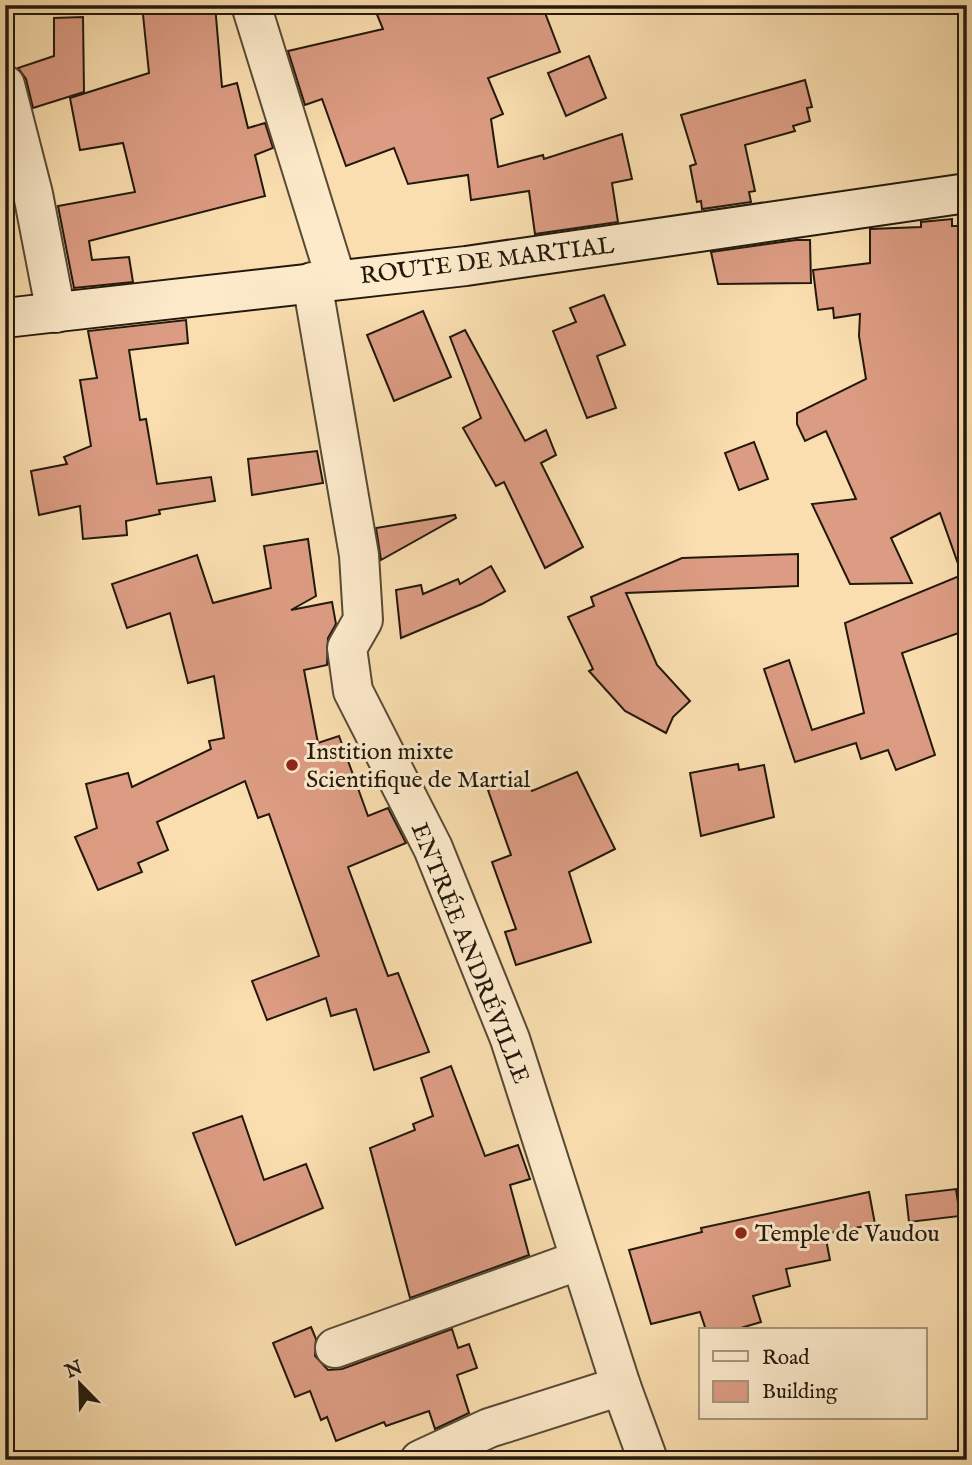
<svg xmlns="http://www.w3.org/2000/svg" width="972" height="1465" font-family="'IM FELL English',serif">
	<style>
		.building { fill: #dc9c83; stroke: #22190c; stroke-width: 2 }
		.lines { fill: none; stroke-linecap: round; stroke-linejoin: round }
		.street-casing { stroke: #584a35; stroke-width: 42 }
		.secondary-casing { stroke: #22190c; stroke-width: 42 }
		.street { stroke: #fceacb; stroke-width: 38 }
		.secondary { stroke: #fceacb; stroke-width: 38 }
		.poi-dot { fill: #8f2418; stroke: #fceacb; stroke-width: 2.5 }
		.labels { text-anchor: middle; stroke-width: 6; stroke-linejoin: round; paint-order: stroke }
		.street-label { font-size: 24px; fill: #22190c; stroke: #fceacb }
		.poi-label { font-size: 24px; fill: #22190c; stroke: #fceacb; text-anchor: start }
	</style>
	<rect width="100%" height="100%" fill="#fadeaf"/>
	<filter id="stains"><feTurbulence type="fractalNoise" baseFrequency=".00286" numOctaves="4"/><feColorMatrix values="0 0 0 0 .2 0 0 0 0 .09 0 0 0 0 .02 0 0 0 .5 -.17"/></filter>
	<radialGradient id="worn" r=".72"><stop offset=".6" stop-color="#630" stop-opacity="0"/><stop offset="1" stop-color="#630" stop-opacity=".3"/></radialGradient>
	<g class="building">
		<path d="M142 5H215L222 87 237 83 248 128 265 123 273 148 255 155 265 196 89 241 92 260 129 257 133 282 74 288 58 206 135 192 123 143 80 150 70 98 149 73Z"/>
		<path d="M396 5H542L560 52 488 78 503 114 491 119 498 167 543 155 544 159 622 134 632 179 612 183 618 222 535 234 529 191 471 200 468 175 408 184 394 148 346 166 322 99 305 105 288 51 383 29 376 12Z"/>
		<path d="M83 17 84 92 33 108 26 79 18 68 54 56V18Z"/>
		<path d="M589 56 606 98 566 116 548 73Z"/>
		<path d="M805 80 812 107 807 108 810 121 793 126 795 131 745 145 755 191 749 192 751 202 702 209 701 201 697 202 690 166 696 164 681 115Z"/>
		<path d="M952 219V226H963L966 257 959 258 967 332V630L902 653 935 755 896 770 888 750 861 759 856 743 795 762 764 669 789 660 812 730 864 713 845 623 962 575 940 513 891 538 912 583 850 584 812 504 856 499 826 431 805 441 797 424V413L866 379 859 336 860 314 834 318 833 308 818 310 813 270 870 263V229L921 227V222Z"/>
		<path d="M796 240H810L811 283 718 284 711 252Z"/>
		<path d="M604 295 625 345 597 356 616 408 587 418 553 331 576 322 570 308Z"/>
		<path d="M423 311 451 377 394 401 367 335Z"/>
		<path d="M186 320 188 343 129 350 140 420 146 419 157 484 211 477 215 501 159 510 160 514 126 521 127 535 83 539 80 506 39 515 31 471 67 464 64 457 91 446 80 380 97 378 88 331Z"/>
		<path d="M465 330 525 441 546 430 556 455 541 463 583 547 545 568 504 482 496 486 463 428 481 418 450 337Z"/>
		<path d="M754 442 768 479 739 490 725 453Z"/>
		<path d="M317 451 323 483 252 495 248 459Z"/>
		<path d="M455 515 456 518 381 560 376 528Z"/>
		<path d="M308 539 316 596 291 610 332 602 336 624 328 638 327 665 304 670 318 743 339 736 368 816 388 808 406 843 348 867 388 976 398 973 429 1052 374 1070 356 1009 331 1016 326 998 267 1020 252 981 319 956 269 814 258 818 245 781 157 822 168 850 138 863 142 872 98 890 75 837 97 828 86 784 128 773 132 787 211 749 209 741 224 738 214 676 188 683 170 613 127 628 112 584 197 555 213 603 271 588 264 546Z"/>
		<path d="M798 554V586L626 593 657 665 690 701 673 717 666 733 625 711 589 671 593 669 568 617 594 606 591 597 682 558Z"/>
		<path d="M491 566 505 591 482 604 401 638 396 590 421 585 423 594 458 579 460 584Z"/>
		<path d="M738 764 739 770 764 765 774 817 701 836 690 773Z"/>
		<path d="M577 772 615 849 569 872 591 942 516 965 505 932 516 929 492 862 511 855 488 790 526 776 532 791Z"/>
		<path d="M451 1066 485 1156 518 1145 530 1179 510 1185 529 1255 410 1298 370 1148 415 1130 413 1124 433 1116 421 1078Z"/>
		<path d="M242 1116 264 1180 306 1164 323 1208 236 1245 193 1133Z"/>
		<path d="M956 1189 960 1216 909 1222 906 1195Z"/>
		<path d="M869 1192 875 1224 825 1234 830 1260 786 1269 790 1286 753 1296 761 1322 734 1330H706L700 1312 651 1324 629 1250 702 1232 701 1228Z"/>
		<path d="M311 1327 316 1339 315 1356 328 1370 342 1369 452 1329 458 1348 469 1344 477 1368 457 1375 469 1413 435 1429 429 1411 386 1426 384 1422 336 1441 327 1417 321 1420 310 1391 295 1397 273 1343Z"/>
	</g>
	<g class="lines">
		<defs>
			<g id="street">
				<path d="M251 5 336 279"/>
				<path d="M5 85 33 194 56 313"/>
				<path d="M312 282 359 555 363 620 347 648 353 691 433 848 510 1039 621 1386 648 1460"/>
				<path d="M335 1348 580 1260"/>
				<path d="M420 1460 489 1428 621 1386"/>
			</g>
			<path id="secondary" d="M5 318 466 266 967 193"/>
		</defs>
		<use href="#street" class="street-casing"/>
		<use href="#secondary" class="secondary-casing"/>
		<use href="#street" class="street"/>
		<use href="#secondary" class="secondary"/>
	</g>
	<g class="poi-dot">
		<circle cx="292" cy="765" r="7"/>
		<circle cx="741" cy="1233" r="7"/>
	</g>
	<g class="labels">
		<g class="street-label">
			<text transform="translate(487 260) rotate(-7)" y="8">ROUTE DE MARTIAL</text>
			<text transform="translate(471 953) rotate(68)" y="8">ENTRÉE ANDRÉVILLE</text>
		</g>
		<g class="poi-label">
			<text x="306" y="759">Instition mixte<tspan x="306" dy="28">Scientifique de Martial</tspan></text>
			<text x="755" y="1241">Temple de Vaudou</text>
		</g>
	</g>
	<rect width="972" height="1465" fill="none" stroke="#fadeaf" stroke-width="28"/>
	<rect x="7" y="7" width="958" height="1451" fill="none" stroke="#22190c" stroke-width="3.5"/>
	<rect x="14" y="14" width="944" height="1437" fill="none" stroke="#22190c" stroke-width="2"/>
	<rect x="699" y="1328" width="228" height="91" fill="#fceacb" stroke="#a5967f" stroke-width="2"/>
	<rect x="713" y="1351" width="35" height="10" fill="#fceacb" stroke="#a5967f" stroke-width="2"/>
	<text x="762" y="1364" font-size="21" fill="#22190c">Road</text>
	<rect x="713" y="1381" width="35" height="21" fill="#dc9c83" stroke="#a5967f" stroke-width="2"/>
	<text x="762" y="1398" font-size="21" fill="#22190c">Building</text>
	<g transform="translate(80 1384) rotate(337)" stroke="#fceacb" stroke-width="5" paint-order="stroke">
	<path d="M0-5L12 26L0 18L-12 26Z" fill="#22190c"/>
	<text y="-10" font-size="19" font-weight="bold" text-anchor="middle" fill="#22190c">N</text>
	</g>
	<rect width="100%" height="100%" filter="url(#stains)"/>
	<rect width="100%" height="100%" fill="url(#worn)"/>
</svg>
